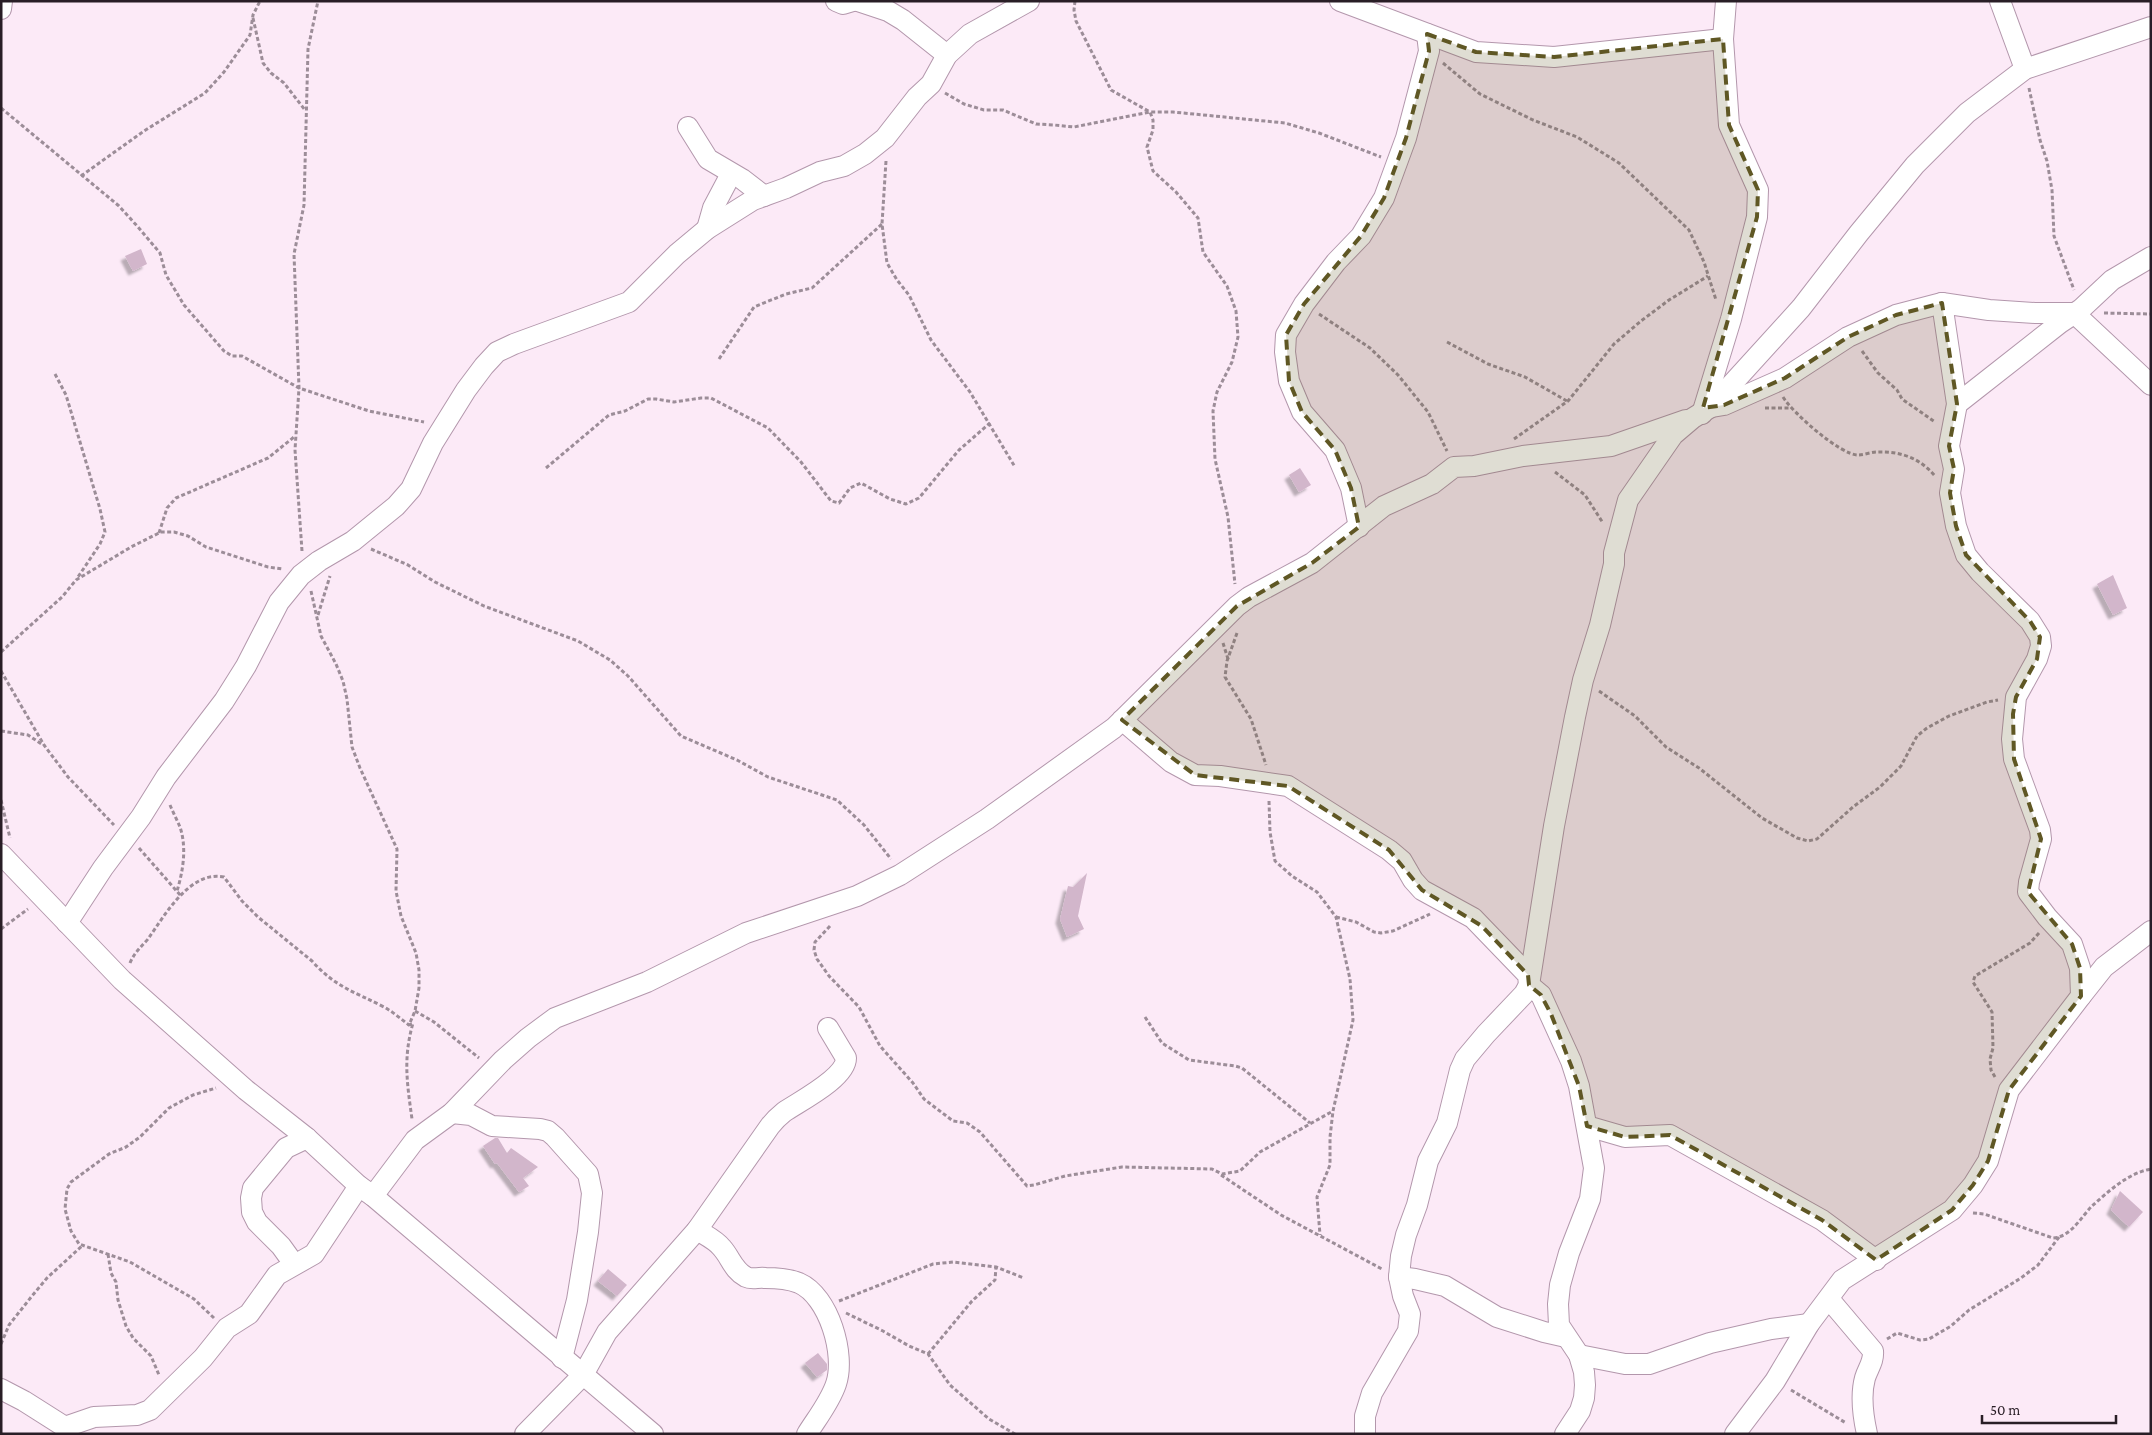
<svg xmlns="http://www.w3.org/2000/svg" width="2152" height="1435" font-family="'Crimson Pro',serif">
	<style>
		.building { fill: #d2b6cb; filter: url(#shadow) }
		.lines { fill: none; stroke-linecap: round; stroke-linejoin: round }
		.minor-casing { stroke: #b397ac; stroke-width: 22 }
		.path { stroke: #9c8d98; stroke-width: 3; stroke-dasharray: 4 2.5; stroke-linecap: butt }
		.minor { stroke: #fff; stroke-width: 20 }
		.marked { fill: #5f5724; fill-opacity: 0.2; stroke: #5f5724; stroke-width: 4; stroke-dasharray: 10 6; stroke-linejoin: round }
	</style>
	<defs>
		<filter id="shadow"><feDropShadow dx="-4.5" dy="4.5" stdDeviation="1" flood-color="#0004"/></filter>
	</defs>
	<rect width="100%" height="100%" fill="#fceaf7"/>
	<g class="building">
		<path d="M141 249 147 264 133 271 125 256Z"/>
		<path d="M1300 468 1311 485 1299 492 1289 475Z"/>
		<path d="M2113 575 2127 608 2113 615 2097 584Z"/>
		<path d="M1087 873 1078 916 1084 929 1067 937 1060 919 1068 886 1073 887Z"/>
		<path d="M495 1138H498L507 1153 511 1148 538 1167 523 1178 529 1186 519 1192 497 1163 495 1164 483 1146Z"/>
		<path d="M2120 1191 2143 1212 2129 1227 2111 1210Z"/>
		<path d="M608 1269 627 1285 617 1296 598 1281Z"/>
		<path d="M818 1353 827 1364V1370L817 1377 805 1363Z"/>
	</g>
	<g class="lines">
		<defs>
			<g id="minor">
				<path d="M836 1 843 4 853 1"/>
				<path d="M858 1 888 11 903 20 947 55"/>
				<path d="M1340 1 1476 52 1554 57 1723 39"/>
				<path d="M2000 1 2025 69"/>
				<path d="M1 9 2 1"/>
				<path d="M688 127 708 159 742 179 764 196"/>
				<path d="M707 229 713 208 731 174"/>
				<path d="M1957 404 2060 323 2081 309 2112 280 2151 257"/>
				<path d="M1712 407 1724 405 1785 378 1848 337 1896 315 1942 303 1989 310 2035 313H2074L2151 385"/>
				<path d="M1702 414 1731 319 1757 217 1758 190 1729 125 1723 39 1726 1"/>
				<path d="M1359 527 1351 488 1335 450 1302 412 1289 381 1285 352 1286 335 1304 304 1336 262 1361 236 1384 198 1406 138 1429 51 1427 34"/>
				<path d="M1122 720 1171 762 1195 775 1220 776 1288 786 1389 850 1402 861 1413 880 1422 890 1473 918 1528 975 1529 985 1541 995 1571 1061 1579 1086 1594 1168 1590 1199 1569 1253 1560 1285 1558 1304 1559 1325 1579 1355 1584 1372 1585 1385 1584 1398 1580 1411 1565 1434"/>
				<path d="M1 854 122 980 246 1090 307 1138 359 1186 373 1196 653 1434"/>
				<path d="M67 923 103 868 141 817 166 777 224 701 246 666 279 602 301 575 319 561 353 541 396 506 411 489 433 443 466 390 484 366 497 352 514 344 629 302 677 254 707 229 753 200 786 188 820 172 844 166 865 154 885 138 917 97 931 84 947 55 970 34 1029 1"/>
				<path d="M2081 996 2104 967 2151 931"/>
				<path d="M452 1113 471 1115 492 1126 540 1129 548 1131 555 1137 588 1174 592 1193 588 1232 577 1300 562 1358"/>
				<path d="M1587 1126 1625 1137 1670 1135 1822 1220 1876 1260"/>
				<path d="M373 1196 415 1140 452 1113 503 1060 528 1038 555 1018 647 982 746 933 857 896 900 875 987 819 1114 728 1237 606 1249 597 1312 563 1384 506 1432 484 1454 467 1474 466 1523 456 1611 446 1686 420"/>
				<path d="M697 1230C705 1235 716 1240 722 1248 731 1258 733 1270 746 1277 752 1280 758 1277 765 1278 776 1278 789 1279 799 1283 829 1296 846 1355 836 1384 830 1402 817 1418 807 1434"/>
				<path d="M294 1264 281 1246 257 1222 252 1212 251 1198 253 1188 286 1148 307 1138"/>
				<path d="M1399 1277 1415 1279 1445 1286 1497 1317 1544 1332 1566 1337"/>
				<path d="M1829 1299 1873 1351C1874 1362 1868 1368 1865 1378 1860 1396 1863 1416 1867 1434"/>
				<path d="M1579 1355 1625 1364H1649L1710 1343 1771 1329 1809 1324"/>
				<path d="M1 1389 24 1401 65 1427 94 1417 137 1415 150 1410 203 1358 227 1328 249 1314 277 1275 314 1254 359 1186"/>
				<path d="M525 1434 583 1375 607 1332 697 1230 770 1126C774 1121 779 1116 784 1112 800 1101 846 1078 846 1058L828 1028"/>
				<path d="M1365 1434V1416L1372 1393 1408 1331 1410 1314 1403 1296 1399 1277 1401 1256 1406 1235 1417 1205 1428 1161 1447 1123 1460 1070 1465 1059 1486 1034 1524 994 1529 985 1554 826 1575 717 1583 680 1600 625 1614 564V553L1628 500 1673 435 1693 418 1711 407 1801 308 1859 233 1915 165 1967 113 2025 69 2151 27"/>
				<path d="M1735 1434 1775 1381 1809 1324 1842 1280 1952 1210 1973 1185 1988 1161 2009 1090 2081 996 2080 968 2072 944 2047 917 2028 892 2029 882 2041 839 2040 830 2014 759 2012 739 2016 697 2037 659 2041 646 2040 637 2030 621 1980 572 1966 555 1956 526 1950 493 1954 469 1949 446 1957 404 1942 303"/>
			</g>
		</defs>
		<use href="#minor" class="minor-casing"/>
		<g class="path">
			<path d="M1075 1 1074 10 1076 21 1111 90 1150 112 1153 120V130L1147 147 1153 171 1176 192 1198 218 1203 252 1227 286 1236 311 1238 337 1232 362 1217 392 1213 411 1215 459 1228 517 1235 584"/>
			<path d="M253 18 263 63 271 73 284 83 305 110"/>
			<path d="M1443 63 1480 94 1533 120 1577 137 1619 163 1689 230 1704 262 1716 300"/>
			<path d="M2029 88 2040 140 2047 161 2052 190 2054 236 2074 290"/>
			<path d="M945 93 964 104 984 110H1003L1036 124 1054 125 1074 127 1150 112H1173L1285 123 1319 133 1381 157"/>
			<path d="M1 108 119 206 138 227 160 253 166 275 184 305 224 351 232 356H242L299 388 369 411 424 422"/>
			<path d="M886 161 882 224 887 263 897 280 909 295 931 340 970 392 1015 467"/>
			<path d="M81 176 144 131 205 93 224 72 250 35 253 15 260 1"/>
			<path d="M2104 313 2151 314"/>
			<path d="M1319 314 1370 348 1398 375 1428 412 1447 451"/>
			<path d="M1447 342 1488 364 1525 377 1567 401"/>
			<path d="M1862 351 1878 373 1897 390 1902 399 1935 422"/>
			<path d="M719 359 754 307 786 294 812 288 882 224"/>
			<path d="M55 374 66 395 100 509 105 532 100 544 78 577"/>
			<path d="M1783 397C1792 412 1840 455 1858 455 1864 455 1871 452 1877 452 1900 451 1920 458 1935 476"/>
			<path d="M1765 408H1790"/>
			<path d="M1514 439 1568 401 1614 344 1641 321 1669 300 1708 276"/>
			<path d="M546 468 609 415 625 411 648 399H656L674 402 701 398H711L768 428 801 462 831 501 839 503 850 488 861 483 890 499 906 504 919 498 959 450 990 423"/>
			<path d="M1555 472 1585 495 1603 523"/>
			<path d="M159 533 167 508 176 498 268 458 294 437"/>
			<path d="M371 549 408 565 435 582 484 606 578 641 610 660 628 676 681 736 737 760 768 777 837 800 864 825 891 859"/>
			<path d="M302 551 295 450 299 388 294 254 304 205 308 49 318 1"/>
			<path d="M311 591 321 636 336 664 343 681 347 699 352 747 360 768 397 849 396 891 401 916 416 953 419 970V988L415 1011 409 1025 413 1023C403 1058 407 1083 412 1119"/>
			<path d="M318 615 330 576"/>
			<path d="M1237 633 1227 661 1225 677 1251 719 1266 765"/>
			<path d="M1223 643 1228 659"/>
			<path d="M1 652 62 597 76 580 131 547 161 532H174L188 536 206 547 268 567 283 569"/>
			<path d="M1 671 44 745 68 777 114 825"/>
			<path d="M1599 691 1635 716 1666 747 1699 768 1762 818 1797 838 1808 841 1817 839 1853 807 1880 787 1901 766 1917 736 1927 728 1949 716 1987 702 1998 700"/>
			<path d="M1 731 28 735 43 745"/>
			<path d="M1 800 10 838"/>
			<path d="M1269 801 1270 832 1275 861 1292 876 1317 892 1336 917 1350 979 1353 1020 1333 1111 1330 1137V1165L1317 1197 1320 1235"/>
			<path d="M170 805C173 812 177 820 180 827 187 848 183 871 177 891"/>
			<path d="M139 848 181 896"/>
			<path d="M1336 917 1356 922 1374 932 1381 933 1393 931 1430 914"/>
			<path d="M830 926 815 942 814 950 817 959 829 976 859 1007 880 1046 913 1083 924 1099 953 1121 967 1123 980 1132 1027 1186 1034 1185 1065 1176 1122 1167 1212 1169 1222 1174 1240 1171 1260 1152 1333 1111"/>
			<path d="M1 929 28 909"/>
			<path d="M130 963C134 953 141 947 148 939 165 915 190 870 224 877L242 901 258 917 312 961C335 987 355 992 384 1007 393 1012 401 1019 409 1025"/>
			<path d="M415 1011 434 1022 479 1058"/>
			<path d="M1145 1017 1162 1043 1189 1060 1235 1066 1242 1068 1310 1123"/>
			<path d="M1995 1077 1991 1070 1990 1059 1993 1048 1992 1012 1973 982 1975 976 2030 943 2039 933"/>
			<path d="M1221 1175 1281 1215 1382 1269"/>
			<path d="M1973 1213 1984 1214 2053 1238C2071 1237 2081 1217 2092 1206 2109 1191 2128 1173 2151 1169"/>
			<path d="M108 1254 111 1273 116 1282 118 1300 126 1326 133 1338 151 1356 159 1375"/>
			<path d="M839 1301 933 1264 953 1262 996 1267 1024 1278"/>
			<path d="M846 1313 883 1331 909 1346 928 1354 950 1385 989 1419 1015 1434"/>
			<path d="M214 1318 194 1299 130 1262 79 1244 71 1231 65 1209 67 1189 71 1182 109 1154 126 1147 140 1137 169 1108 193 1095 216 1088"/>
			<path d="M1887 1339 1897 1333 1920 1340 1929 1339 1951 1326 1969 1310 2021 1278 2038 1265 2059 1237"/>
			<path d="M1 1344 9 1325 32 1296 47 1278 83 1245"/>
			<path d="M928 1354 972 1301 995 1280 996 1267"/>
			<path d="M1791 1390 1846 1423"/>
		</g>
		<use href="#minor" class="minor"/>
	</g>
	<path class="marked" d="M1427 34 1476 52 1554 57 1723 39 1729 125 1758 190 1757 217 1703 408 1724 405 1785 378 1848 337 1896 315 1942 303 1957 404 1949 446 1954 469 1950 493 1956 526 1966 555 2030 621 2040 637 2037 659 2016 697 2013 714 2014 759 2041 839 2028 892 2072 944 2080 968 2081 996 2009 1090 1988 1161 1973 1185 1952 1210 1876 1260 1822 1220 1670 1135 1625 1137 1587 1126 1579 1086 1551 1014 1541 995 1529 985 1528 975 1482 926 1422 890 1389 850 1288 786 1195 775 1122 720 1237 606 1312 563 1359 527 1351 488 1335 450 1302 412 1289 381 1286 335 1304 304 1361 236 1384 198 1406 138 1429 51Z"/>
	<rect width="2152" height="1435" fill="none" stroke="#291e26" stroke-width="5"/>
	<path d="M1982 1415v8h134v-8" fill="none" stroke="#291e26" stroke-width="2.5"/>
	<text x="1990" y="1415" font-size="15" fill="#291e26" stroke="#fceaf7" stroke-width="4" paint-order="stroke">50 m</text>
</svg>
